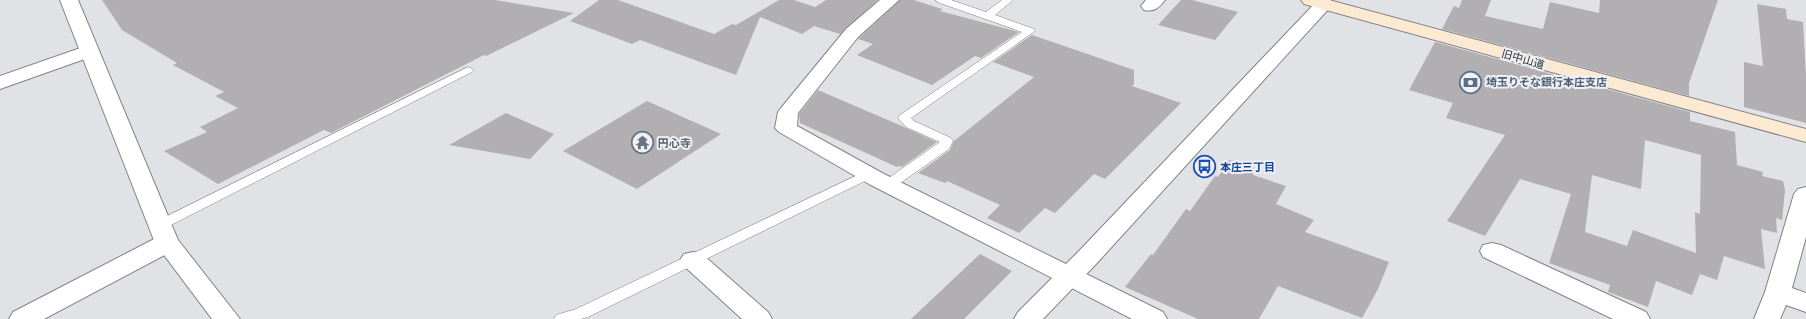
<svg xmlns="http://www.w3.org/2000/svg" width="1806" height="319" font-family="'Space Grotesk','Noto Sans JP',sans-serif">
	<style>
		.building { fill: #b1afb1; fill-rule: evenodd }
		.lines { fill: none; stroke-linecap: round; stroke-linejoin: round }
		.service-casing { stroke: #828386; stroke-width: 1 }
		.minor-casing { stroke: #828386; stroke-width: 2 }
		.tertiary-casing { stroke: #828386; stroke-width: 2 }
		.secondary-casing { stroke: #828386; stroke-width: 2 }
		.service { fill: #fff; fill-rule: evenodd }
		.minor { fill: #fff; fill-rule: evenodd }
		.tertiary { fill: #fff; fill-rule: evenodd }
		.secondary { fill: #fce9d2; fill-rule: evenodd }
		.labels { text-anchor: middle; stroke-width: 4; stroke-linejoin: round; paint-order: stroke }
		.street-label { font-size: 11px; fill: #303132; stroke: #eef0f3 }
		.service-label { font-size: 11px; font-weight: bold; fill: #4e5e75; stroke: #eef0f3; text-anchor: start }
		.worship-label { font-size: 11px; font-weight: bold; fill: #5b616d; stroke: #eef0f3; text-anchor: start }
		.transit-label { font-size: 11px; font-weight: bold; fill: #164399; stroke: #eef0f3; text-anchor: start }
	</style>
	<rect width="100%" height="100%" fill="#e1e2e5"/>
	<g class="building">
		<path d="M102 0H495L574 13 486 56 484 55 331 133 324 130 218 184 164 151 207 132 200 127 238 108 215 96 224 92 173 65 177 63 122 30Z"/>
		<path d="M599 0H618L714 34 732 24 736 25 779 0H794L815 7 826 0H878L840 34 814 26 802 34 760 17 736 75 640 40 632 44 570 21Z"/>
		<path d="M900 0H914L942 9 940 11 1019 32 981 58 975 56 932 85 857 55 873 44 858 39 859 38Z"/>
		<path d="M1181 0H1192L1238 12 1215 40 1158 25Z"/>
		<path d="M1462 0H1491L1485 16 1543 29 1550 2 1599 13 1600 0H1718L1689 83V96L1442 29 1454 6 1459 8Z"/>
		<path d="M1757 4 1786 9 1787 19 1803 22 1806 75V123L1744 107V62L1763 66Z"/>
		<path d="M1032 35 1134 70V84L1132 86 1181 103 1105 179 1094 174 1055 213 1045 208 1019 233 987 218 1000 205 947 181 945 183 918 173 950 150 954 141 1034 77 993 62Z"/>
		<path d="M1435 42 1690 112V121L1735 132 1737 165 1763 172 1762 176 1783 181 1785 190 1782 220 1776 218 1777 233 1761 229 1765 269 1724 256 1717 280 1700 274 1692 295 1656 281 1648 307 1608 292 1610 285 1549 263 1571 194 1520 179 1485 236 1447 221 1505 135 1446 118 1453 103 1409 90ZM1645 140 1701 155 1700 214 1695 212 1696 253 1633 230 1627 246 1585 232 1592 175 1641 189Z"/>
		<path d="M818 90 904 127 937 142 902 167 899 166 897 167 800 123 799 114Z"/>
		<path d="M647 101 721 134 637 189 563 151Z"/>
		<path d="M506 113 554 134 530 159 449 145Z"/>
		<path d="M1229 160 1254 168 1253 175 1286 186 1276 204 1314 220 1305 232 1389 262 1378 289 1362 318 1278 286 1259 319H1198L1125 287 1151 254 1153 255 1186 209 1190 211 1215 176 1218 177Z"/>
		<path d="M980 254 1012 271 964 319H911Z"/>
	</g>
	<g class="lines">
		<defs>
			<g id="service">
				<path d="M936 0H951L986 12 1002 0H1013L995 15 1034 29 1035 31 911 118 914 121 951 138 953 141 949 149 893 188H883L881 185 883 182 940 142 906 127 898 118 900 115 1022 32 937 2Z"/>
				<path d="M468 67 474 70 472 72 165 228 160 230 155 228 153 225 155 222Z"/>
				<path d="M866 171 871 172 873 175 871 178 588 317 581 319H554L556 315 576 309Z"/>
			</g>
			<g id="minor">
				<path d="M880 0H899L858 37 798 113 797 126 884 174 1163 312 1167 319H1132L869 184 779 132 775 128 778 112 781 108 846 29Z"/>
				<path d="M1146 0H1165C1159 8 1154 12 1144 10L1141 6Z"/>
				<path d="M89 45 96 47 98 51 96 55 0 89V76Z"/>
				<path d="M1806 187V237L1792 288 1806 293V312L1786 305 1780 319H1754L1765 292 1794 194 1798 189Z"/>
				<path d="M167 235 176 237 179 243 176 249 44 319H9L13 312 158 237Z"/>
				<path d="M1492 243 1501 245 1646 312 1650 319H1613L1483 257 1480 251 1483 245Z"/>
				<path d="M693 252 702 254 768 312 772 319H742L684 266 680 260 684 254Z"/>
			</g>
			<g id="tertiary">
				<path d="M60 0H78L178 240 240 319H212L155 243Z"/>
				<path d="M1318 0H1330L1333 4 1097 263 1043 319H1014L1018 312 1079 251Z"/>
			</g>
			<path id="secondary" d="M1301 0H1329L1806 129V142L1304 4Z"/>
		</defs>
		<use href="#service" class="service-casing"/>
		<use href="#minor" class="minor-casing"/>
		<use href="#tertiary" class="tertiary-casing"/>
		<use href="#secondary" class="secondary-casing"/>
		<use href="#service" class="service"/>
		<use href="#minor" class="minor"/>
		<use href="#tertiary" class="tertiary"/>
		<use href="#secondary" class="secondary"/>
	</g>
	<defs>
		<symbol id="bank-ring" viewBox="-11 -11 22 22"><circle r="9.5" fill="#eef0f3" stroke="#5c6f8a" stroke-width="1.5"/><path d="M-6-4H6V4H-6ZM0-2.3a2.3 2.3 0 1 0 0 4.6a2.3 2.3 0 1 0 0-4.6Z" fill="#5c6f8a"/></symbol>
		<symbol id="temple-ring" viewBox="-11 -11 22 22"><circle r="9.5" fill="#eef0f3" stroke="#6b7280" stroke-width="1.5"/><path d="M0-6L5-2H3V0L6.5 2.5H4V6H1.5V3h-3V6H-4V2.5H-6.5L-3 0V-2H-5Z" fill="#6b7280"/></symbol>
		<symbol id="bus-ring" viewBox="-11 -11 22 22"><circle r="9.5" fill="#eef0f3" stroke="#1a4fb4" stroke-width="1.5"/><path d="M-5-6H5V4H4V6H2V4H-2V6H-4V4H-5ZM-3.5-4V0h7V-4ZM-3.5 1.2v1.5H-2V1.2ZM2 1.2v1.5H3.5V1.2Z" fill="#1a4fb4"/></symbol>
	</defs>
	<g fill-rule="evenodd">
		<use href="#bank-ring" x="1458" y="70" width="25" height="25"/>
		<use href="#temple-ring" x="630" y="130" width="25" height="25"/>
		<use href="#bus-ring" x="1192" y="154" width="25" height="25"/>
	</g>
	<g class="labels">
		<g class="street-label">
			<text transform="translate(1523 59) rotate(16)" y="4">旧中山道</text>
		</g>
		<g class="service-label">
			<text x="1486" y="86">埼玉りそな銀行本庄支店</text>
		</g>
		<g class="worship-label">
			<text x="658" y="147">円心寺</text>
		</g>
		<g class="transit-label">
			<text x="1220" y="171">本庄三丁目</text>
		</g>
	</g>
</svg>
